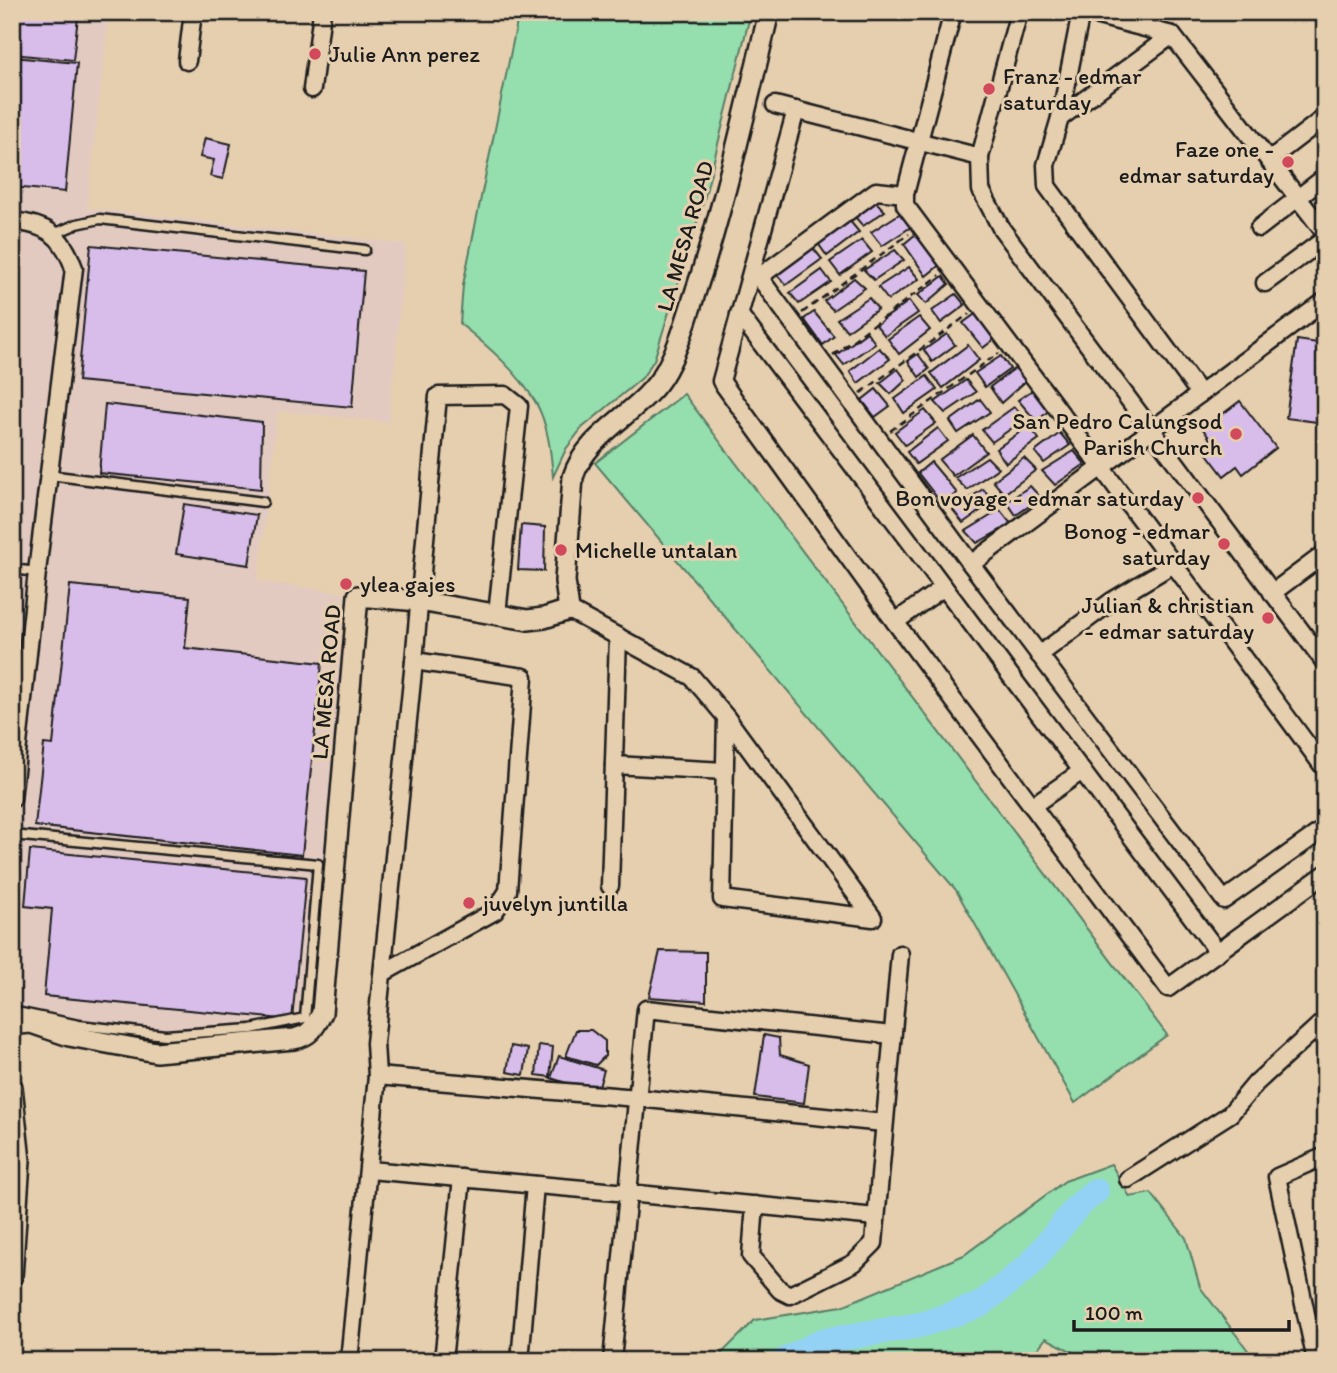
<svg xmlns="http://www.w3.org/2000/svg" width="1337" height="1373" font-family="Itim,sans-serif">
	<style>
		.built { fill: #e2cac1 }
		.green { fill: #95deae; stroke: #587d65; stroke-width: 2 }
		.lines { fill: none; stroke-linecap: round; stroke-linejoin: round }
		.river { stroke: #93d2f4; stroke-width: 26 }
		.building { fill: #d8bdeb; stroke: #1c1c1c; stroke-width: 2 }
		.service-casing { stroke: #1c1c1c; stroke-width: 13 }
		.minor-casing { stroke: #1c1c1c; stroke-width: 21 }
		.tertiary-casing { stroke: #1c1c1c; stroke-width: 24 }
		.path { stroke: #1c1c1c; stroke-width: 2.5; stroke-dasharray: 7 5; stroke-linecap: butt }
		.service { stroke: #e6cfaf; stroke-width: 8 }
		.minor { stroke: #e6cfaf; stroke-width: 16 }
		.tertiary { stroke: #e6cfaf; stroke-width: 19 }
		.poi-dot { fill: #d1495b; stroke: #e6cfaf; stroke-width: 2.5 }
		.labels { text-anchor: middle; stroke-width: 6; stroke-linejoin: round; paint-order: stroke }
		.poi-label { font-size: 23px; fill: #1c1c1c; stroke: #e6cfaf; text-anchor: start }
		.street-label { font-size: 23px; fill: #1c1c1c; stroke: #e6cfaf }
	</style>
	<rect width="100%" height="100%" fill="#e6cfaf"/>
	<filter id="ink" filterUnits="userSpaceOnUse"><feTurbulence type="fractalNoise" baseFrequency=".0143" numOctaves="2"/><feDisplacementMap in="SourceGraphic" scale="14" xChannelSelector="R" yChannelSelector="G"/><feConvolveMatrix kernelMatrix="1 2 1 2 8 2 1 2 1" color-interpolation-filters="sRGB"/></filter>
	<g filter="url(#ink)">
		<path class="built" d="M12 12H109L87 208 406 244 389 422 278 411 258 581 344 593 329 857 312 1023 294 1033 168 1048 12 1015Z"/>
		<g class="green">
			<path d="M519 12H751L704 200 654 360 642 378 582 428 566 449 553 477C551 453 548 424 536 403 518 372 488 346 460 324L463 285Z"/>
			<path d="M684 394 1167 1035 1075 1103 956 890 595 463Z"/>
			<path d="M1111 1164 1130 1197 1151 1193 1186 1238 1200 1287 1256 1361H1090L1046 1338 1028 1361H714L755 1320 842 1306 964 1255 1065 1181Z"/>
		</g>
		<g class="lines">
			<path class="river" d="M784 1361 822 1341 920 1325 980 1305 1029 1266 1077 1207 1096 1191"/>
		</g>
		<g class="building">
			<path d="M16 12 78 17 73 60 12 54Z"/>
			<path d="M12 57 77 63 65 192 12 187Z"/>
			<path d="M205 138 231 144 223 179 210 176 214 160 200 157Z"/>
			<path d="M875 201 885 211 863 226 854 216Z"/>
			<path d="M904 211 914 225 882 246 871 232Z"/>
			<path d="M849 220 859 232 827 256 817 242Z"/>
			<path d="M917 233 941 264 926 276 904 244Z"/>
			<path d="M862 240 872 252 840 275 830 262Z"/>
			<path d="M91 245 364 271 352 407 78 381Z"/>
			<path d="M813 248 822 259 786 285 777 275Z"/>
			<path d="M895 250 904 260 874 280 864 270Z"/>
			<path d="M909 267 919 279 888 300 878 287Z"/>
			<path d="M822 270 831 282 799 304 790 293Z"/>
			<path d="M943 276 949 284 926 304 918 295Z"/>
			<path d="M854 278 865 288 833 310 824 301Z"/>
			<path d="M956 294 965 305 941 323 932 311Z"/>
			<path d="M869 298 878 309 847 331 837 319Z"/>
			<path d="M909 301 918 313 885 336 876 325Z"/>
			<path d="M814 312 834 336 823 345 804 319Z"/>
			<path d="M978 312 997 337 983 348 963 323Z"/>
			<path d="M919 317 930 330 899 354 888 339Z"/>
			<path d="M867 332 875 343 844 365 836 355Z"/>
			<path d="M947 334 955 345 932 362 924 350Z"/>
			<path d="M1297 340 1325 344V423L1286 418Z"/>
			<path d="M968 345 979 360 943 388 931 373Z"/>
			<path d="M879 348 890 359 858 383 850 371Z"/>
			<path d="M918 354 929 369 919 377 908 361Z"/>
			<path d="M1001 356 1010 369 985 387 975 373Z"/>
			<path d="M1018 366 1027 380 1001 403 990 387Z"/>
			<path d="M898 369 906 380 891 394 880 383Z"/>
			<path d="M927 376 937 390 904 413 895 399Z"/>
			<path d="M966 380 976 392 945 413 935 402Z"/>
			<path d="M876 389 890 406 875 417 862 400Z"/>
			<path d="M1034 389 1049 410 1037 422 1018 400Z"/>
			<path d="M980 399 990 412 958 433 950 421Z"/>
			<path d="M1240 401 1276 448 1243 474 1237 466 1224 476 1201 446 1210 439 1203 429Z"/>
			<path d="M105 404 262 422 261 489 99 473Z"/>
			<path d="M1014 407 1025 419 992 442 982 430Z"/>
			<path d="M925 410 936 423 905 445 895 432Z"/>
			<path d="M1029 426 1039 439 1006 463 996 449Z"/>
			<path d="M938 428 948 441 916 464 907 452Z"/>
			<path d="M1060 433 1070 445 1044 463 1035 452Z"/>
			<path d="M973 435 986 452 953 476 939 460Z"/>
			<path d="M1074 451 1085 464 1055 485 1042 471Z"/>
			<path d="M987 457 998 468 967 490 955 478Z"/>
			<path d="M1024 458 1036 470 1004 494 993 481Z"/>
			<path d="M931 462 957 493 942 504 918 473Z"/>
			<path d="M1030 486 1041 498 1016 515 1007 502Z"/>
			<path d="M983 489 994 501 963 523 953 510Z"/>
			<path d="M184 504 257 515 249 565 176 554Z"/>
			<path d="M1000 510 1011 524 977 543 966 531Z"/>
			<path d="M521 525 545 527 544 571 518 570Z"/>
			<path d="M70 585 190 597 185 648 322 663 302 855 35 826 44 744 53 745Z"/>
			<path d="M30 850 306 877 292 1020 44 996 52 909 25 906Z"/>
			<path d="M660 951 706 952V1001L649 997Z"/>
			<path d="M576 1030H591L605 1041V1056L596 1065 566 1056Z"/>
			<path d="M764 1035 779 1038 780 1055 809 1064 804 1103 755 1097Z"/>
			<path d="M539 1045 553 1047 550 1077 536 1075Z"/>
			<path d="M511 1046 528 1049 524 1075 507 1072Z"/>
			<path d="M559 1056 604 1070 597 1093 551 1078Z"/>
		</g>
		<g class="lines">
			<defs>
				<g id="service">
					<path d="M54 234 77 224 100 219 365 250"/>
					<path d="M49 475 263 502"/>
					<path d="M12 569 37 572"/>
					<path d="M12 835 318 864 305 1018 251 1029 165 1035 79 1025 12 1011"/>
				</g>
				<g id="minor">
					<path d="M953 12 905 194V205C1045 393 1187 580 1325 769"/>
					<path d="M1019 12 980 157 981 190 1001 228 1325 663"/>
					<path d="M1081 12 1060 118 1172 35"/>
					<path d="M1083 12 1172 35 1325 233"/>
					<path d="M187 61 193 12"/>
					<path d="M312 89 322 12"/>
					<path d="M775 105 980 157"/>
					<path d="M796 110 721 381 895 622 1168 988 1325 874"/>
					<path d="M1060 118 1046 165 1047 186 1200 394"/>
					<path d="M1269 160 1325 117"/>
					<path d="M905 194 876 191 759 277 971 564 1224 900 1325 828"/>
					<path d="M12 221C47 225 62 234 74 268L37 572 12 799"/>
					<path d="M1259 228 1325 177"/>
					<path d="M1265 283 1325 239"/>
					<path d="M739 314 1218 952"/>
					<path d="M971 564 1325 301"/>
					<path d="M1272 593 1323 555 1325 558"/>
					<path d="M569 610 692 677 726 717 873 918 722 899 726 717"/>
					<path d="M895 622 944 587"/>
					<path d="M1039 655 1112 601 1175 563"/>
					<path d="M614 765 725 771"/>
					<path d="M1032 806 1082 771"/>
					<path d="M610 886 618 636"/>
					<path d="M383 973 495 911 508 891 524 677 414 661"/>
					<path d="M377 1076 637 1098 884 1123"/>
					<path d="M369 1170 628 1193 612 1361"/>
					<path d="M1128 1179 1230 1114 1256 1083 1325 1020"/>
					<path d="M755 1205 751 1256 780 1290 790 1295 854 1263 874 1243 900 954"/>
					<path d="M876 1217 628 1193 646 1009 892 1035"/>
					<path d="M349 1361 377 1076 375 1043 414 661 438 396 505 395 519 406 497 614"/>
					<path d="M443 1361 462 1178"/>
					<path d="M520 1361 535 1185"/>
					<path d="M1316 1361 1277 1177 1325 1156"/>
				</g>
				<g id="tertiary">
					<path d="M12 1029 19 1024 31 1023 69 1036 156 1052 294 1039C310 1036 315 1027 322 1013L358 596 419 601 528 620 544 618 569 610 565 581 573 477C588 430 643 413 666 370 682 341 690 307 701 275 728 189 748 100 769 12"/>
					<path d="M12 1087 20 1161 12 1277"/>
				</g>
			</defs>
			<use href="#service" class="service-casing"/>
			<use href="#minor" class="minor-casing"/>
			<use href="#tertiary" class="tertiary-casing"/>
			<g class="path">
				<path d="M802 313 909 234"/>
				<path d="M833 355 940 275"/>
				<path d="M861 393 969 314"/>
				<path d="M890 431 999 353"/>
			</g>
			<use href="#service" class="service"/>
			<use href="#minor" class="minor"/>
			<use href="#tertiary" class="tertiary"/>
		</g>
	</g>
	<g class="poi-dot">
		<circle cx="315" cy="54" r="7"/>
		<circle cx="989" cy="89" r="7"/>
		<circle cx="1288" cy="162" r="7"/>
		<circle cx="1236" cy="434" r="7"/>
		<circle cx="1198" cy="498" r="7"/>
		<circle cx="1224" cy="544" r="7"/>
		<circle cx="561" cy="550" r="7"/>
		<circle cx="346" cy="584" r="7"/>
		<circle cx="1268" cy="618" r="7"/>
		<circle cx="469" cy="903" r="7"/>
	</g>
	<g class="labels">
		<g class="poi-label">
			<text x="329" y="62">Julie Ann perez</text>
			<text x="1003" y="84">Franz - edmar<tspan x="1003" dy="26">saturday</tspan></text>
			<text x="1274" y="157" text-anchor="end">Faze one -<tspan x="1274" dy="26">edmar saturday</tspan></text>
			<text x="1222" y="429" text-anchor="end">San Pedro Calungsod<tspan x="1222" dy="26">Parish Church</tspan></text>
			<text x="1184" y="506" text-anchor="end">Bon voyage - edmar saturday</text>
			<text x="1210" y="539" text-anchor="end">Bonog - edmar<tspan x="1210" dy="26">saturday</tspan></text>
			<text x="575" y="558">Michelle untalan</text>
			<text x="360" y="592">ylea gajes</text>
			<text x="1254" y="613" text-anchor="end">Julian &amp; christian<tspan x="1254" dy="26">- edmar saturday</tspan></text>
			<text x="483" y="911">juvelyn juntilla</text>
		</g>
		<g class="street-label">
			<text transform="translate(685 236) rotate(-74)" y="8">LA MESA ROAD</text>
			<text transform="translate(326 682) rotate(-85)" y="8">LA MESA ROAD</text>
		</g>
	</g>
	<rect width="1337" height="1373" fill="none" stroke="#e6cfaf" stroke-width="42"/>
	<rect x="21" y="21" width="1295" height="1331" fill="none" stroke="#1c1c1c" stroke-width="2.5" filter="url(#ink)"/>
	<path d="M1074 1320v10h215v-10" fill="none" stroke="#1c1c1c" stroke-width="3.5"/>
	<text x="1085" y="1320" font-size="21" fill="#1c1c1c" stroke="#e6cfaf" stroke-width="5" paint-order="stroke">100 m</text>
</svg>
